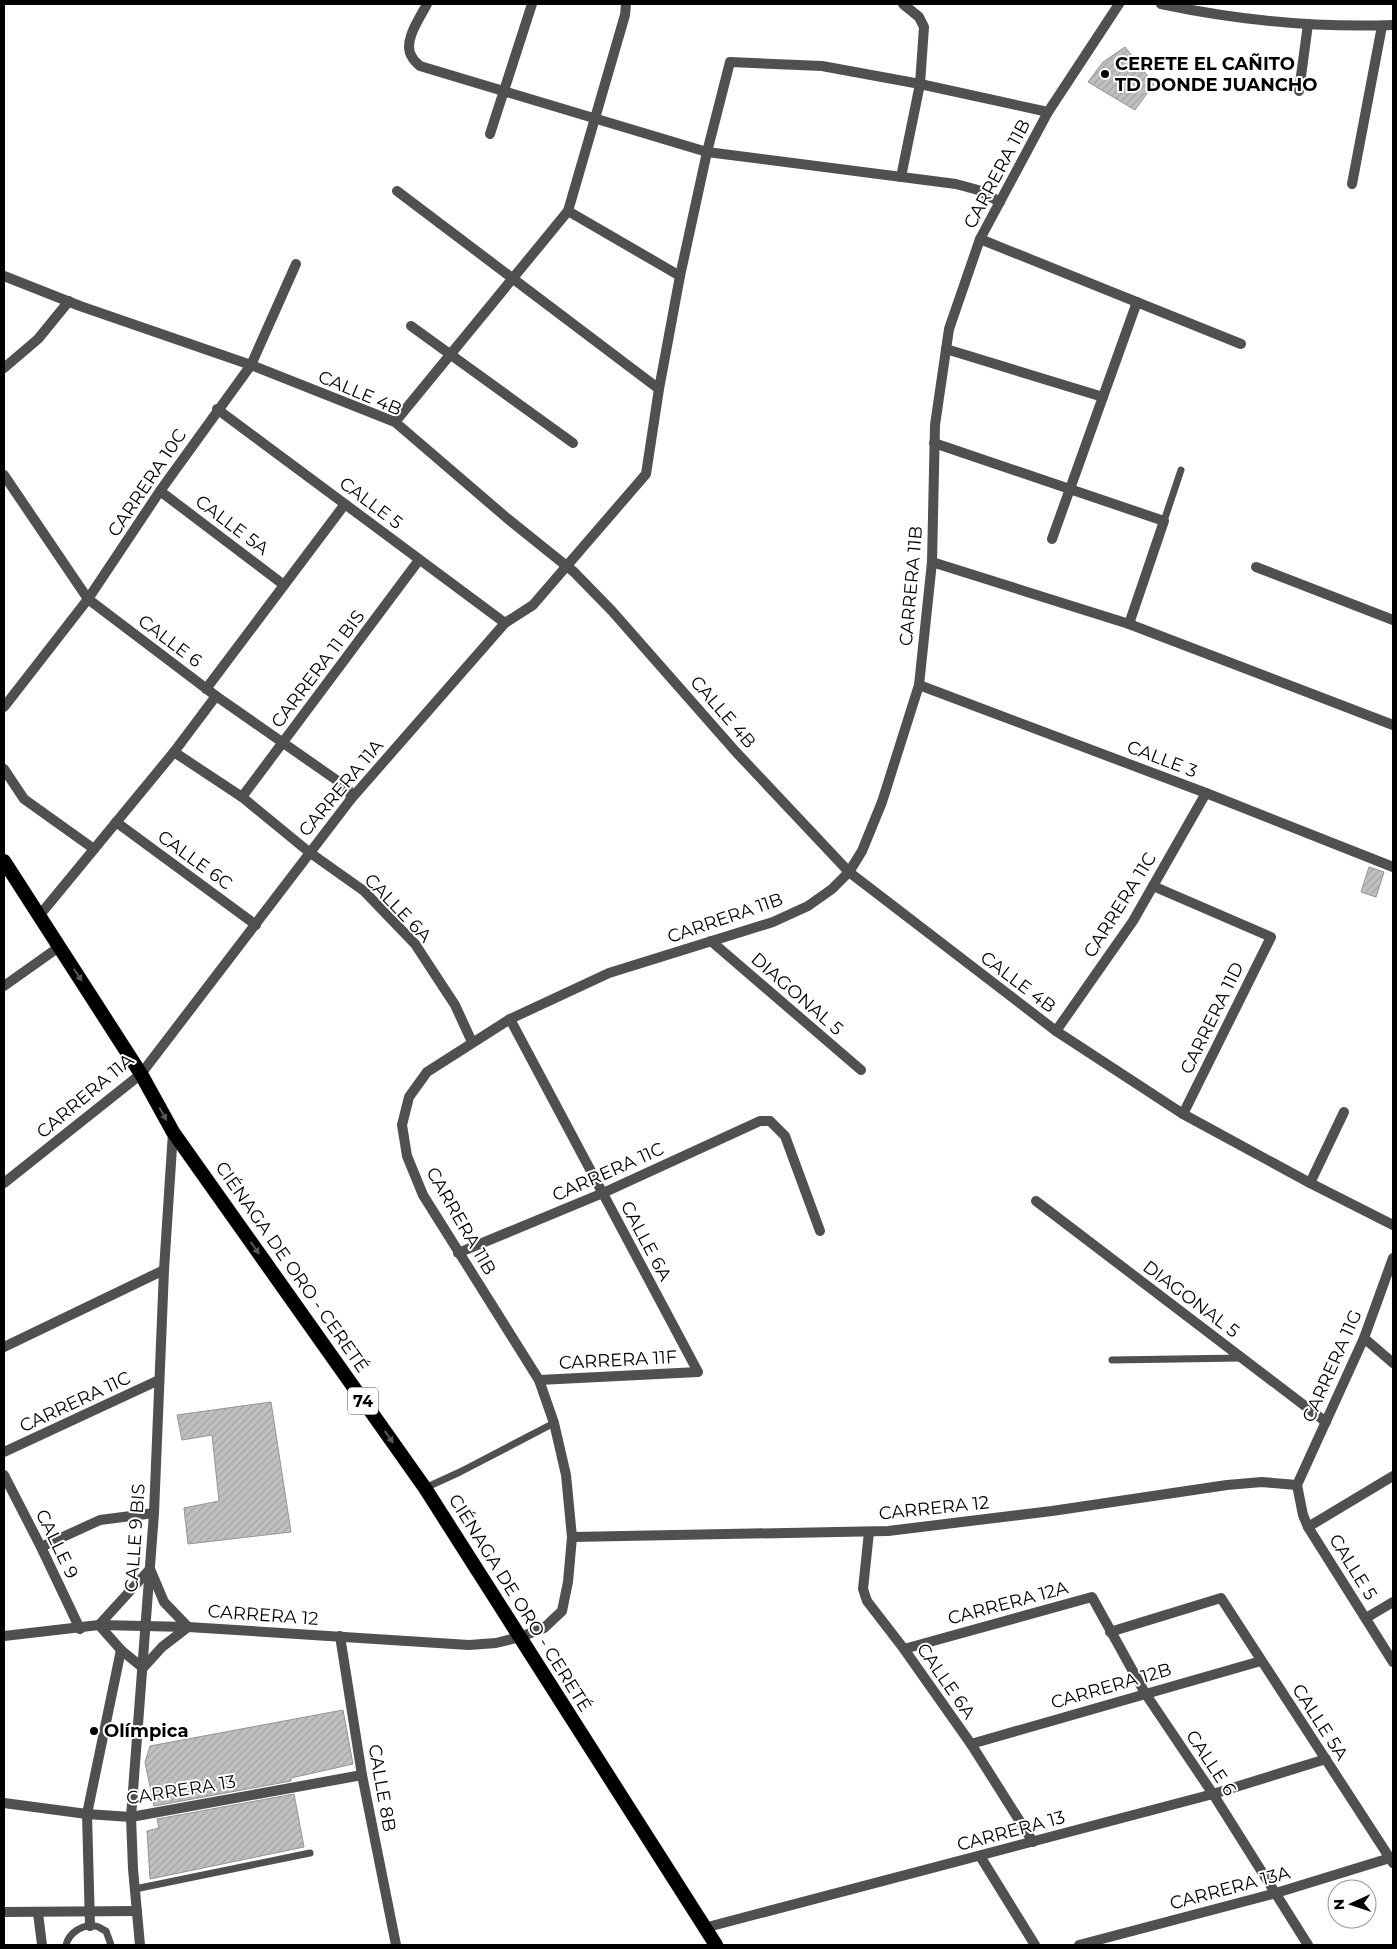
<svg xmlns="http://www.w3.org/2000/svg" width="1397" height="1949" font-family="Montserrat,sans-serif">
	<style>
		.building { fill: url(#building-hatch); stroke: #949494 }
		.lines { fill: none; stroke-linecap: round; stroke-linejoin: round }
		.trunk-casing { stroke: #dbdbdb; stroke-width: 15 }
		.service { stroke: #505050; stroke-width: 7 }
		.minor { stroke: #505050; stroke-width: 10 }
		.tertiary { stroke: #505050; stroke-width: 10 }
		.trunk { stroke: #000; stroke-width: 14 }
		.oneway { fill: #595959 }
		.poi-dot { fill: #000; stroke: #fff; stroke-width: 2 }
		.labels { text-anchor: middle; stroke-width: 4; stroke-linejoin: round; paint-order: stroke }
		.shield { fill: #fff; stroke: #4c4c4c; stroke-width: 1 }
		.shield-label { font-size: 16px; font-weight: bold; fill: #000 }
		.poi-label { font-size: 18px; font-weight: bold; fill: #000; stroke: #fff; text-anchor: start }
		.street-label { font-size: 18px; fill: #000; stroke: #fff }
	</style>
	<defs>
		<pattern id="building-hatch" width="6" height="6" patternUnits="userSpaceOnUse" patternTransform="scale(1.25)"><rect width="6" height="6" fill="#c0c0c0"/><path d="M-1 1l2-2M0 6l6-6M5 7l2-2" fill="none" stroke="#a3a3a3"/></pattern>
	</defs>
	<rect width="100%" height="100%" fill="#fff"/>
	<g class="building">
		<path d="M1125 47 1154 84 1135 110 1088 82 1103 62Z"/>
		<path d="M1369 867 1384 872 1376 897 1361 892Z"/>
		<path d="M271 1402 291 1532 188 1544 184 1508 219 1501 212 1435 182 1440 177 1415Z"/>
		<path d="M343 1710 353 1764 291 1778V1781L154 1806 145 1762 150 1746Z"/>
		<path d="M294 1794 304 1847 150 1879 147 1831 159 1828 157 1819Z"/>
	</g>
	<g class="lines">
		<defs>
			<path id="trunk" d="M4 861 141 1074 173 1132 425 1488 716 1945"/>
		</defs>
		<use href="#trunk" class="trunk-casing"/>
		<g class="service">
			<path d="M1164 521 1181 470"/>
			<path d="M1112 1360 1241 1358"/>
			<path d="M425 1488 460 1472 554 1423"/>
			<path d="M135 1889 310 1853"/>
			<path d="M66 1945C69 1933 82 1924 95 1926 98 1926 103 1930 106 1931L111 1945"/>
		</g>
		<g class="minor">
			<path d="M427 4C420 18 402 42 412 57 414 61 418 64 420 66L707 152 956 184 978 190 1000 202"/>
			<path d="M1161 4C1237 20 1315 28 1393 25"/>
			<path d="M1299 91 1308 24"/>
			<path d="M490 134 532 4"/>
			<path d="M901 177 920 84 924 27 919 17 903 4"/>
			<path d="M1352 184 1382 26"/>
			<path d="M397 191 659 389"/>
			<path d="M568 211 680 276"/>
			<path d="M980 239 1241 344"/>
			<path d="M4 276 80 306 251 365 395 422 508 519 574 572 612 611 736 752 849 872 1056 1031 1183 1114 1310 1183 1393 1225"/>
			<path d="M411 326 573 443"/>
			<path d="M946 349 1103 397"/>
			<path d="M4 368 38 339 69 301"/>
			<path d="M217 409 505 623"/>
			<path d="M395 422 568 211 625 15 626 4"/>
			<path d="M934 443 1164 521 1129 624"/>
			<path d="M4 475 88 599 216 696 345 786 350 792 351 799"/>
			<path d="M160 491 284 585"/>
			<path d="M1052 539 1137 302"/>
			<path d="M932 562 1129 624 1393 725"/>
			<path d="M1256 567 1393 620"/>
			<path d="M919 685 1206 793 1393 867"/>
			<path d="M206 689 345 504"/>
			<path d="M4 707 88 599 160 491 251 365 296 264"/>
			<path d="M174 752 242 797 309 852 364 891 415 944 455 1005 472 1042"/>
			<path d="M4 769 24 799 94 849"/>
			<path d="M242 797 419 560"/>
			<path d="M116 822 256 925"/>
			<path d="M1153 886 1271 937 1183 1114"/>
			<path d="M39 916 174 752 216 696"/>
			<path d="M711 941 861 1070"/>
			<path d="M4 986 59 947"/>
			<path d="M510 1019 698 1372 539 1380"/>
			<path d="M1056 1031 1133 921 1206 793"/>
			<path d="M4 1183 141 1074 351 799 505 623 533 605 646 474 659 389 680 276 707 152 730 62 822 66 920 84 1048 112"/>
			<path d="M1310 1183 1344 1112"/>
			<path d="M1036 1201 1326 1422"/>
			<path d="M458 1253 603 1193 760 1121H770L785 1136 820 1231"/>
			<path d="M1364 1338 1393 1363"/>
			<path d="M4 1347 164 1270"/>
			<path d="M4 1452 159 1380"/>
			<path d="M4 1475 41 1547 80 1629"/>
			<path d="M1297 1485 1364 1338 1393 1258"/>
			<path d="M1297 1485 1303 1515 1308 1527 1393 1662"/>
			<path d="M1308 1527 1393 1476"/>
			<path d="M869 1532 863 1589 867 1601 904 1649 971 1744 1033 1842"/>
			<path d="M572 1537 888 1531 1052 1511 1227 1485 1262 1482 1297 1485"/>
			<path d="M41 1547 100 1520 154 1513"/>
			<path d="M1366 1618 1393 1602"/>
			<path d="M1110 1632 1221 1598 1393 1863"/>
			<path d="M340 1636 362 1775 396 1945"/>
			<path d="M904 1649 1092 1597 1145 1693 1213 1794 1308 1945"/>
			<path d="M971 1744 1261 1661"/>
			<path d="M4 1803 87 1814 131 1817 362 1775"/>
			<path d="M980 1856 1035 1945"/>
			<path d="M4 1912 137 1911"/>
			<path d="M38 1913 42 1945"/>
			<path d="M90 1926 87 1814 121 1650"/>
			<path d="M704 1928 1213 1794 1326 1759"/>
			<path d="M1079 1945 1276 1893 1390 1858"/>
		</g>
		<g class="tertiary">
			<path d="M150 1569 164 1602 188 1627 162 1647 143 1668 121 1650 99 1625Z"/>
			<path d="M4 1636 99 1625 188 1627 469 1645 496 1643 520 1637 544 1628 562 1611 568 1582 572 1537 566 1475 554 1423 539 1380 423 1195 407 1156 402 1125 409 1097 427 1072 510 1019 609 973 773 922 808 906 832 889 849 872 862 851 882 802 919 685 932 562 935 425 949 329 980 239 1048 112 1119 4"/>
			<path d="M140 1945 133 1869 131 1817 154 1513 164 1270 173 1132"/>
		</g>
		<use href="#trunk" class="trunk"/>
	</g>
	<defs><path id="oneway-solid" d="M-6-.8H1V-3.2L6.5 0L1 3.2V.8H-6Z" transform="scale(1.25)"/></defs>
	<g class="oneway">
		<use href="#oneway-solid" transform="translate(78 975) rotate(57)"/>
		<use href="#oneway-solid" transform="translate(163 1114) rotate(61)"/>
		<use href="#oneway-solid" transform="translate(255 1248) rotate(55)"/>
		<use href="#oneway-solid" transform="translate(389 1437) rotate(55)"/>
	</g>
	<g class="poi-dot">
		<circle cx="1105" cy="74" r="5"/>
		<circle cx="94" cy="1731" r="5"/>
	</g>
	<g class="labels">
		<rect class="shield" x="348" y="1387.5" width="30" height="27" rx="4"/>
		<g class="shield-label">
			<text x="363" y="1407">74</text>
		</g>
		<g class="poi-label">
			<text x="1115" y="70">CERETE EL CAÑITO<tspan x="1115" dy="21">TD DONDE JUANCHO</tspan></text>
			<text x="104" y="1737">Olímpica</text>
		</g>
		<g class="street-label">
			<text transform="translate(997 174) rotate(-62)" y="6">CARRERA 11B</text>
			<text transform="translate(360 393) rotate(23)" y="6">CALLE 4B</text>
			<text transform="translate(147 483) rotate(-56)" y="6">CARRERA 10C</text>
			<text transform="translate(371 503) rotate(37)" y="6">CALLE 5</text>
			<text transform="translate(232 525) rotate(37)" y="6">CALLE 5A</text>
			<text transform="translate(911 586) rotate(-85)" y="6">CARRERA 11B</text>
			<text transform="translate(170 641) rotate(37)" y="6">CALLE 6</text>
			<text transform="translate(318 669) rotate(-53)" y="6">CARRERA 11 BIS</text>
			<text transform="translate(723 712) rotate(49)" y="6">CALLE 4B</text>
			<text transform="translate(1162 759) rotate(21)" y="6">CALLE 3</text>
			<text transform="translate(341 788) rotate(-50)" y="6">CARRERA 11A</text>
			<text transform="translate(195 860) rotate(36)" y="6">CALLE 6C</text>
			<text transform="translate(1120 905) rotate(-58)" y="6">CARRERA 11C</text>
			<text transform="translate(398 908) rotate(46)" y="6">CALLE 6A</text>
			<text transform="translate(725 918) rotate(-19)" y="6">CARRERA 11B</text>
			<text transform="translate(1018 982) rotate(37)" y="6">CALLE 4B</text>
			<text transform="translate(797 994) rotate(41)" y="6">DIAGONAL 5</text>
			<text transform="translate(1212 1018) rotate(-64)" y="6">CARRERA 11D</text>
			<text transform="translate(85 1096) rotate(-40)" y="6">CARRERA 11A</text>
			<text transform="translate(608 1172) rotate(-24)" y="6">CARRERA 11C</text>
			<text transform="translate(461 1221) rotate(60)" y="6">CARRERA 11B</text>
			<text transform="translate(646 1241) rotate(62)" y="6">CALLE 6A</text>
			<text transform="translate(292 1267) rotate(55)" y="6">CIÉNAGA DE ORO - CERETÉ</text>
			<text transform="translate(1191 1299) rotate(37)" y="6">DIAGONAL 5</text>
			<text transform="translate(618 1360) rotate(-3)" y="6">CARRERA 11F</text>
			<text transform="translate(1332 1366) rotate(-66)" y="6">CARRERA 11G</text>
			<text transform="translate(75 1402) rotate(-25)" y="6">CARRERA 11C</text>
			<text transform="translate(934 1508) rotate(-6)" y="6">CARRERA 12</text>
			<text transform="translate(135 1538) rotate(-86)" y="6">CALLE 9 BIS</text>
			<text transform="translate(57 1544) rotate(64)" y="6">CALLE 9</text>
			<text transform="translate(1353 1567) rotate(58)" y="6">CALLE 5</text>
			<text transform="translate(520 1603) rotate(58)" y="6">CIÉNAGA DE ORO - CERETÉ</text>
			<text transform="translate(1008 1603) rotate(-15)" y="6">CARRERA 12A</text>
			<text transform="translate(263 1615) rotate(4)" y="6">CARRERA 12</text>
			<text transform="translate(946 1681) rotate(55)" y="6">CALLE 6A</text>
			<text transform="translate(1111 1686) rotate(-16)" y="6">CARRERA 12B</text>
			<text transform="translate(1320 1722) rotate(57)" y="6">CALLE 5A</text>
			<text transform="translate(1211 1763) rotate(56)" y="6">CALLE 6</text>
			<text transform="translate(382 1788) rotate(80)" y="6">CALLE 8B</text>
			<text transform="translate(181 1790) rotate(-9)" y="6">CARRERA 13</text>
			<text transform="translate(1011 1831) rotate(-15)" y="6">CARRERA 13</text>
			<text transform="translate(1230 1888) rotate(-15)" y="6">CARRERA 13A</text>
		</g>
	</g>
	<rect width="1397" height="1949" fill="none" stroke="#000000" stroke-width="10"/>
	<g transform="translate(1352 1904) rotate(267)"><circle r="24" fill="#ffffff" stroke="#999999"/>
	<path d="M0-4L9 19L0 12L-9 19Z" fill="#000000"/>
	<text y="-8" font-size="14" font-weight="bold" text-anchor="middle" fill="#000000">N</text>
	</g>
</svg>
